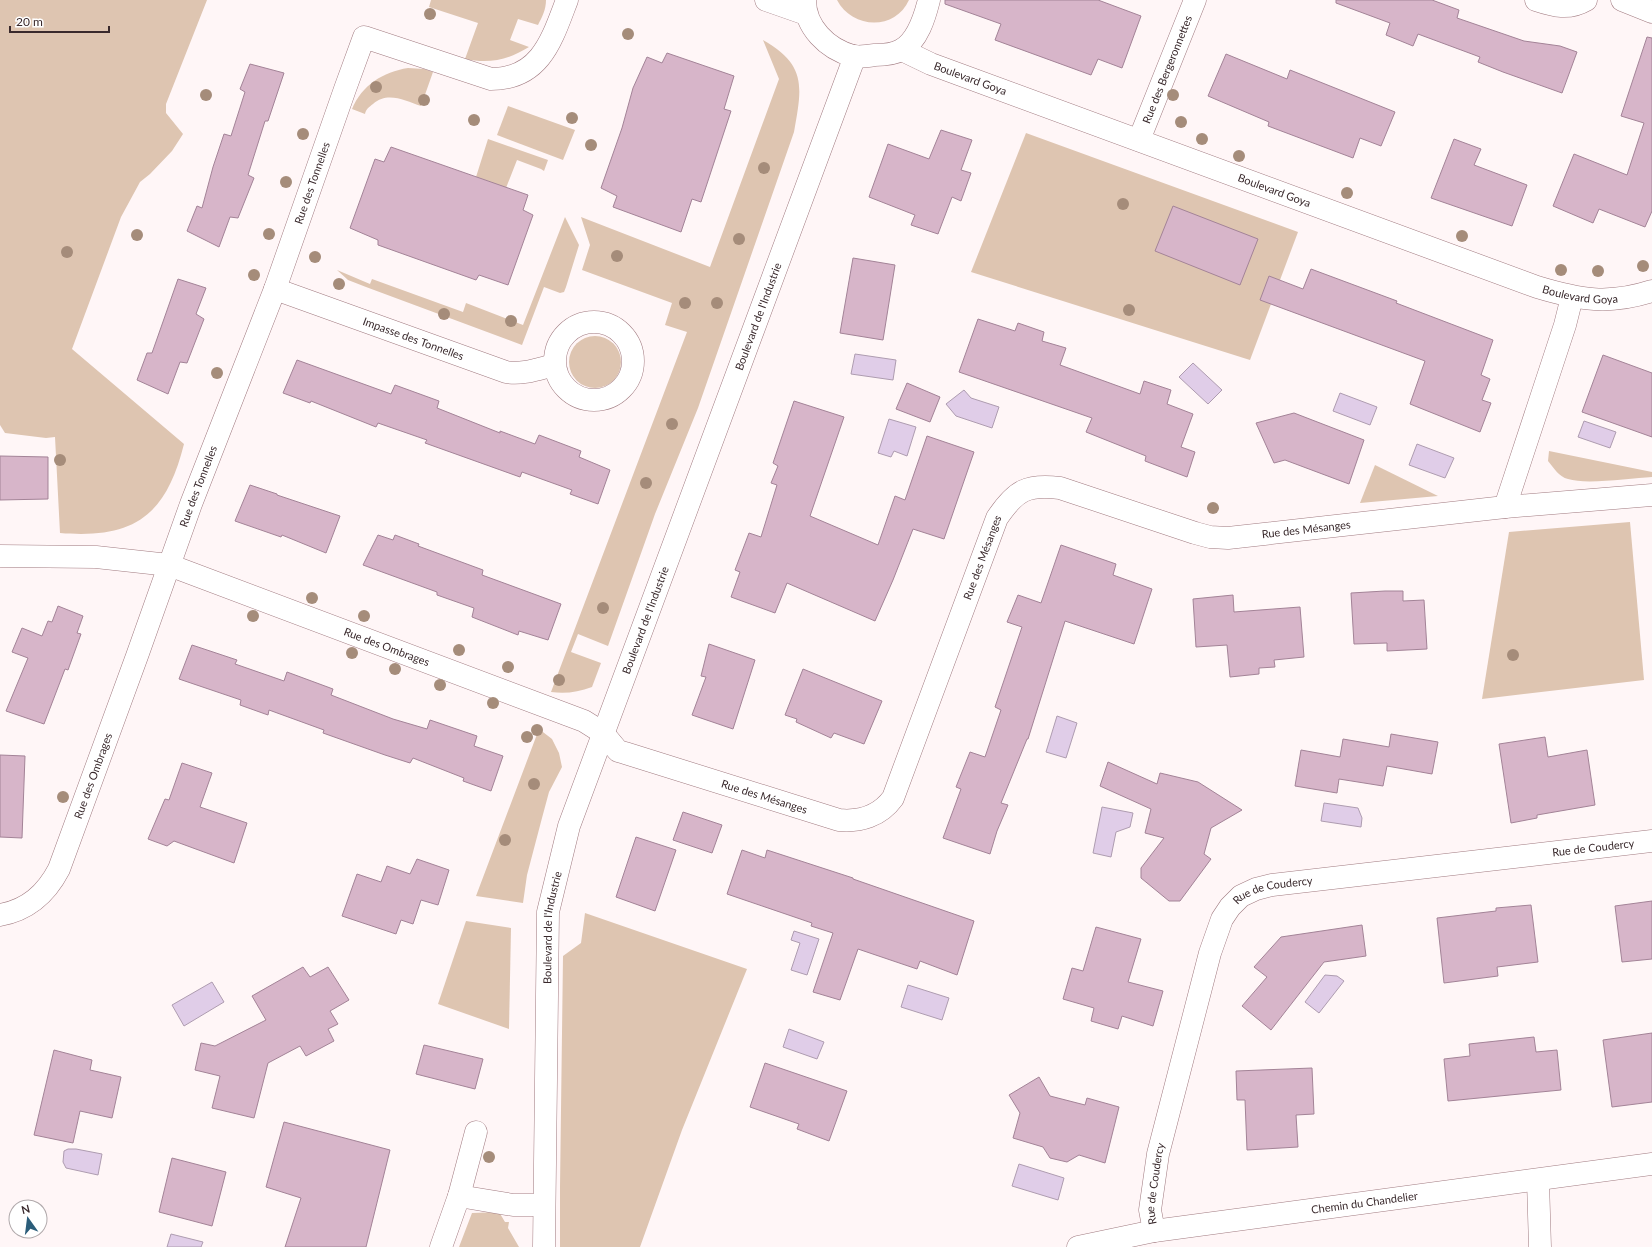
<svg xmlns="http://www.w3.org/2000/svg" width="1652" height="1247" font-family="Lato,sans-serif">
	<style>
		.green { fill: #dec5b1 }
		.water { fill: #e0cde8; stroke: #ae9cb0 }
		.building { fill: #d7b5c9; stroke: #a38397 }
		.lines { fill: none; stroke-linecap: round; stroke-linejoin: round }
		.street-casing { stroke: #a17b81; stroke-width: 23 }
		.secondary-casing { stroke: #a17b81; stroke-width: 23 }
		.street { stroke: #fff; stroke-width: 22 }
		.secondary { stroke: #fff; stroke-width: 22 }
		.tree { fill: #a58c7a }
		.labels { text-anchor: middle; stroke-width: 3; stroke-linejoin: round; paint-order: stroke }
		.street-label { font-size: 11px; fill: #39292c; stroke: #fff }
	</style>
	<rect width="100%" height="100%" fill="#fff6f7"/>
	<g class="green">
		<path d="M0 0H207L166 104V113L183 134 172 151 150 174 140 182 121 217 72 349 184 444C166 516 134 539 60 533L55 437 46 438 5 433 0 425Z"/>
		<path d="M431 0H546C546 10 542 17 538 25L518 19 510 40 529 47C508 60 489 64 465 59L478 23 429 7Z"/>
		<path d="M837 0H909C895 31 852 29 837 0Z"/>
		<path d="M763 40C807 65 802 87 794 132L698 408 655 514 608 646 578 634 571 652 601 663 592 687C578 692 566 694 551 692L687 332 665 325 672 303 582 270 590 245 581 217 710 267 779 79Z"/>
		<path d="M408 68 424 69 433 72 421 106C405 101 388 91 373 104 369 107 366 109 365 114L352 109C362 85 383 72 408 68Z"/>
		<path d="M508 106 575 130 563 160 497 135Z"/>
		<path d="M1026 133 1298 232 1250 360 971 272Z"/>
		<path d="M488 139 548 160 544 171 541 169 517 160 506 188 476 177Z"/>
		<path d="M565 217 579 245 566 287 564 292 560 293 544 287 522 345 366 287 348 280 337 270 370 284 372 279 463 312 466 303 523 325Z"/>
		<circle cx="595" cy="362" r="26"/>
		<path d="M1549 451 1652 472V477C1631 478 1586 485 1568 479 1559 477 1554 468 1548 461Z"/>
		<path d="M1375 465 1438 496 1360 503Z"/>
		<path d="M1630 522 1644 680 1482 699 1509 532Z"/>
		<path d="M539 729 552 739 559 753 562 767 549 792 542 818 527 875 523 903 476 896Z"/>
		<path d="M585 913 747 969 682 1130 640 1247H560V1187L563 956 581 943Z"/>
		<path d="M466 921 511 928 509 1029 438 1004Z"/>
		<path d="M499 1212 505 1222H509L508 1228 519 1247H459L472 1213Z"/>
	</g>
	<g class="water">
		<path d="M855 354 896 360 893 380 851 374Z"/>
		<path d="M1193 363 1222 390 1208 404 1179 377Z"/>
		<path d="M964 390 971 398 999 407 992 428 956 416 946 404Z"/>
		<path d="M1340 393 1377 407 1370 425 1333 411Z"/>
		<path d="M889 419 916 427 907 456 894 451 891 457 878 453Z"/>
		<path d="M1584 421 1616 432 1610 448 1578 437Z"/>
		<path d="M1417 444 1454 458 1445 478 1409 465Z"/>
		<path d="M1057 716 1077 723 1066 758 1046 752Z"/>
		<path d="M1324 803 1358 808 1362 818 1361 827 1321 821Z"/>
		<path d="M1102 807 1133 813 1130 827 1116 832 1111 857 1093 853Z"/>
		<path d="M794 931 819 939 807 975 791 970 800 943 791 940Z"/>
		<path d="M1325 975 1337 976 1344 981 1319 1013 1305 1002Z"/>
		<path d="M212 982 224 1002 184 1026 172 1005Z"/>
		<path d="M908 985 949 998 942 1020 901 1007Z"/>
		<path d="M789 1029 824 1042 817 1059 783 1047Z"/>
		<path d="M68 1149H76L102 1154 98 1175 66 1168 63 1162 64 1151Z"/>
		<path d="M1019 1164 1064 1178 1058 1200 1012 1186Z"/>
		<path d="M171 1234 203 1242 201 1247H167Z"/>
	</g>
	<g class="building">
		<path d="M945 0H1098L1141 16 1122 68 1098 59 1091 75 995 40 1001 24 945 4Z"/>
		<path d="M1336 0H1432L1459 10 1457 18 1524 41 1560 46 1577 52 1562 93 1503 72 1478 62 1480 57 1418 34 1413 46 1386 35 1390 23 1336 3Z"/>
		<path d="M1647 37 1652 38V211L1645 227 1599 209 1593 223 1553 206 1574 154 1627 175 1644 123 1621 116Z"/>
		<path d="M667 53 734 76 724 109 731 111 701 202 692 199 681 232 613 207 617 196 601 188 622 128 633 88 647 57 662 63Z"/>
		<path d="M1226 54 1287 79 1290 70 1395 112 1381 146 1360 138 1353 158 1268 126 1269 122 1208 96Z"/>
		<path d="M250 64 284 73 268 121H265L248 175 254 178 238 218 230 217 219 247 187 231 197 206 202 208 213 167 224 134 231 136 245 92 240 89Z"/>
		<path d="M941 130 972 140 961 170 971 173 961 201 952 197 938 234 911 225 915 215 869 197 888 144 929 159Z"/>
		<path d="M1454 139 1481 149 1474 165 1527 185 1512 226 1431 198Z"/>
		<path d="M391 147 528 195 523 210 533 215 508 285 479 275 476 280 378 245V240L350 228 375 159 384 162Z"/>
		<path d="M1173 206 1258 239 1240 285 1155 251Z"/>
		<path d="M853 258 895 265 883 340 840 333Z"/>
		<path d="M1311 269 1397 301 1396 303 1493 340 1481 375 1490 379 1482 400 1491 403 1480 432 1410 404 1425 361 1260 300 1269 276 1303 289Z"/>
		<path d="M178 279 206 288 196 314 204 319 187 363 180 362 168 394 137 380 147 353H152Z"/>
		<path d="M978 319 1015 331 1018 323 1044 332 1042 341 1066 348 1060 365 1140 394 1144 381 1171 390 1167 404 1193 414 1181 447 1195 452 1187 477 1145 461 1146 456 1086 432 1092 418 959 372Z"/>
		<path d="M1603 355 1652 373V437L1582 412Z"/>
		<path d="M297 360 391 394 395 385 439 401 437 408 500 433V431L535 444 539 435 581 451 579 457 610 470 598 504 570 494 572 490 522 472 520 477 425 443 427 440 378 423 376 427 311 401 310 403 283 393Z"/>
		<path d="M907 383 940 397 930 422 896 409Z"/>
		<path d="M794 401 844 417 810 516 878 545 895 496 905 500 927 436 974 452 944 539 913 529 893 580 875 621 787 583 775 613 731 597 740 572 735 570 749 533 761 537 777 485 771 483 778 466 773 463Z"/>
		<path d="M1294 413 1364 440 1349 484 1285 460 1274 463 1256 423Z"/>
		<path d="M0 456 48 457V499L0 500Z"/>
		<path d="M250 485 277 494V495L340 516 326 553 282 535 281 537 235 521Z"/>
		<path d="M378 535 393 540 395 535 419 544 418 546 483 570 482 575 561 604 548 640 519 631 518 635 472 617 474 608 437 595V592L363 565Z"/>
		<path d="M1061 545 1116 564 1113 575 1152 589 1134 644 1065 621 1028 739H1027L1001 803 1008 805 997 831 990 854 943 838 961 789 956 787 970 752 985 757 1001 710 995 707 1022 627 1007 622 1018 595 1041 603Z"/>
		<path d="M1385 591H1403V601L1424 600 1427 649 1387 651V643L1354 644 1351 593Z"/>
		<path d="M1233 595 1234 612 1300 607 1304 657 1274 660 1275 667 1259 668V674L1230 677 1227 645 1196 647 1193 599Z"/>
		<path d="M58 606 83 616 77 633 81 634 68 670 65 669 44 724 6 711 28 658 12 652 22 628 42 636 48 621 52 622Z"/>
		<path d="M709 644 755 660 733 729 692 715 706 677 701 676Z"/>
		<path d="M192 645 237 660 235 664 284 681 287 672 333 689 331 695 393 719 427 729 430 720 477 736 474 746 503 756 491 791 463 781 464 778 413 758 410 763 385 755 323 733 324 730 269 710 268 715 240 705 241 700 179 679Z"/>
		<path d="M803 669 882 701 864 744 834 733 831 738 796 722 797 719 785 715Z"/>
		<path d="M1391 734 1438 742 1432 774 1387 766 1383 786 1339 779 1337 793 1295 786 1301 750 1340 757 1343 739 1389 747Z"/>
		<path d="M1545 737 1548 757 1587 750 1595 805 1537 815V818L1511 823 1499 744Z"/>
		<path d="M0 755 25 756 22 838 0 837Z"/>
		<path d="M1108 762 1157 784 1160 773 1198 782 1242 810 1211 828 1204 854 1211 859 1180 901H1169L1141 878V868L1164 838 1145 833 1151 809 1100 786Z"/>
		<path d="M182 763 212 773 200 807 247 823 234 863 174 841 167 846 148 839 165 799 169 800Z"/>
		<path d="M683 812 722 825 712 853 673 840Z"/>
		<path d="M636 837 676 850 655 911 616 897Z"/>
		<path d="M742 850 765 858 767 850 853 878V879L974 921 957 975 920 961 917 969 858 949 840 1000 813 992 833 933 811 926 812 923 727 894Z"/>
		<path d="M417 859 449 870 438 905 421 900 413 924 401 920 396 934 342 916 357 874 381 882 387 866 410 874Z"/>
		<path d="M1652 901V959L1622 962 1615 906Z"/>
		<path d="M1531 905 1538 962 1497 967 1498 976 1444 983 1437 918 1496 911V908Z"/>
		<path d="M1362 925 1366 956 1324 962 1271 1030 1242 1006 1267 977 1254 967 1281 937Z"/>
		<path d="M1096 927 1141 939 1128 982 1163 991 1153 1026 1122 1016 1118 1029 1091 1021 1094 1008 1063 999 1072 968 1083 971Z"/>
		<path d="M303 967 310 977 328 967 349 1000 330 1011 338 1024 328 1029 334 1041 306 1056 300 1046 268 1063 254 1118 212 1108 220 1076 195 1070 201 1043 215 1046 266 1020 252 996Z"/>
		<path d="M1652 1033V1102L1612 1107 1603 1040Z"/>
		<path d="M1534 1037 1536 1052 1557 1050 1561 1090 1448 1101 1444 1059 1470 1056 1469 1044Z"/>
		<path d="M424 1045 483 1059 475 1089 416 1074Z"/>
		<path d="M54 1050 92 1060 90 1070 121 1077 112 1118 80 1111 73 1143 34 1135Z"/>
		<path d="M765 1063 847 1091 829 1141 797 1129 799 1124 750 1107Z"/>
		<path d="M1312 1068 1314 1114 1296 1115 1298 1147 1247 1150 1245 1100H1237L1236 1071Z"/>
		<path d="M1039 1077 1050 1096 1085 1105 1087 1098 1119 1107 1105 1163 1079 1155 1067 1162 1050 1158 1043 1147 1013 1138 1020 1113 1009 1095Z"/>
		<path d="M284 1122 390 1150 366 1247H285L301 1198 266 1187Z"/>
		<path d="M172 1158 226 1172 212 1226 159 1212Z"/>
	</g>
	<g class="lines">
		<defs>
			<g id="street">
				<path d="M766 0 806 14"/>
				<path d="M805 0C805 27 827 49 853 56 859 57 868 56 875 55 883 55 894 54 901 50 918 41 925 16 929 0"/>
				<path d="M1536 0C1554 6 1569 10 1586 0"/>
				<path d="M1622 0 1652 12"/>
				<path id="s1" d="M902 50 931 64 1537 287C1580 300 1609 305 1652 291"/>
				<path id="s2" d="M1139 140 1195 0"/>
				<path id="s3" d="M275 289 506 372C522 375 538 369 554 365"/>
				<circle cx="594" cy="361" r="39"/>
				<path d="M1505 507 1565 325 1572 297"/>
				<path id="s4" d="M0 556 96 557 169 565 584 721 603 733 618 751 625 753 839 820C860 822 880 816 893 798L997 518C1016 490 1027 484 1060 488L1195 533 1210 537 1228 538 1505 507 1652 495"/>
				<path id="s5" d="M0 915C28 910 46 894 59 869L137 656 191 504 275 289 345 89 364 37 491 79C541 79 552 39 567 0"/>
				<path d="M1538 1181 1540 1247"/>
				<path d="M459 1196 476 1132"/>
				<path id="s6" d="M1154 1231 1150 1210 1158 1154 1210 953 1222 919 1230 907 1241 896 1256 889 1272 885 1652 841"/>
				<path d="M441 1247 459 1196 513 1205H543"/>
				<path id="s7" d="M544 1247 548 912 569 826 855 56"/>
			</g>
			<g id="secondary">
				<path id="s8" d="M1078 1247 1154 1231 1652 1164"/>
			</g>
		</defs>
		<use href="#street" class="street-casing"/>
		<use href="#secondary" class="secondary-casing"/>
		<use href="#street" class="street"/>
		<use href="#secondary" class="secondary"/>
	</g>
	<g class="tree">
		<circle cx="430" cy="14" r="6"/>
		<circle cx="628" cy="34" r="6"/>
		<circle cx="376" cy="87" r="6"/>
		<circle cx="206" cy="95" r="6"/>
		<circle cx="1173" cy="95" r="6"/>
		<circle cx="424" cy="100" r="6"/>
		<circle cx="572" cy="118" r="6"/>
		<circle cx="474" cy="120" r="6"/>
		<circle cx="1181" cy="122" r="6"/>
		<circle cx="303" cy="134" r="6"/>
		<circle cx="1202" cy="139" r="6"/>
		<circle cx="591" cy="145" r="6"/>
		<circle cx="1239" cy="156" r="6"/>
		<circle cx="764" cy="168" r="6"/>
		<circle cx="286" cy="182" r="6"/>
		<circle cx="1347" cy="193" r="6"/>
		<circle cx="1123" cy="204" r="6"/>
		<circle cx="269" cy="234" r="6"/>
		<circle cx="137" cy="235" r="6"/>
		<circle cx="1462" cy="236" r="6"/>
		<circle cx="739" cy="239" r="6"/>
		<circle cx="67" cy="252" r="6"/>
		<circle cx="617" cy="256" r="6"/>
		<circle cx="315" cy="257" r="6"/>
		<circle cx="1643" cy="266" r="6"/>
		<circle cx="1561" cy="270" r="6"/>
		<circle cx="1598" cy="271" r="6"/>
		<circle cx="254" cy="275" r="6"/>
		<circle cx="339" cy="284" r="6"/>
		<circle cx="685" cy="303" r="6"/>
		<circle cx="717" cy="303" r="6"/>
		<circle cx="1129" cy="310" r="6"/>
		<circle cx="444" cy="314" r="6"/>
		<circle cx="511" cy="321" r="6"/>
		<circle cx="217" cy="373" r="6"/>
		<circle cx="672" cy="424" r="6"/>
		<circle cx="60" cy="460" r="6"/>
		<circle cx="646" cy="483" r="6"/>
		<circle cx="1213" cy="508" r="6"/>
		<circle cx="312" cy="598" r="6"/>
		<circle cx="603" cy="608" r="6"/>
		<circle cx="253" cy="616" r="6"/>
		<circle cx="364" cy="616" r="6"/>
		<circle cx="459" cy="650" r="6"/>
		<circle cx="352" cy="653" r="6"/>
		<circle cx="1513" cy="655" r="6"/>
		<circle cx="508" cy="667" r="6"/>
		<circle cx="395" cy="669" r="6"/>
		<circle cx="559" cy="680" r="6"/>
		<circle cx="440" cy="685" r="6"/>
		<circle cx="493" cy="703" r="6"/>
		<circle cx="537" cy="730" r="6"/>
		<circle cx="527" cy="737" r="6"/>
		<circle cx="534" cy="784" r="6"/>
		<circle cx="63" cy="797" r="6"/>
		<circle cx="505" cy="840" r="6"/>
		<circle cx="489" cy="1157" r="6"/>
	</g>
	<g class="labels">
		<g class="street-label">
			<text dy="4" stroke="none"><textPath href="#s2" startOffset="76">Rue des Bergeronnettes</textPath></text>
			<text dy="4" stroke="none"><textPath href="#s1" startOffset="74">Boulevard Goya</textPath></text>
			<text dy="4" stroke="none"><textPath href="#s5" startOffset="809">Rue des Tonnelles</textPath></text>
			<text dy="4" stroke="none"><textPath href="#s1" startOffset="398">Boulevard Goya</textPath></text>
			<text dy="4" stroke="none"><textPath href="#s1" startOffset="722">Boulevard Goya</textPath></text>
			<text dy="4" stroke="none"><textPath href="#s7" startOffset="967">Boulevard de l'Industrie</textPath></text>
			<text dy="4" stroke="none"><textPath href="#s3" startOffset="147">Impasse des Tonnelles</textPath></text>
			<text dy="4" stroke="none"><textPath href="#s5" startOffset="485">Rue des Tonnelles</textPath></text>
			<text dy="4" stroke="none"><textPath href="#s4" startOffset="1580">Rue des Mésanges</textPath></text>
			<text dy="4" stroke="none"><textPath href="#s4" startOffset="1208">Rue des Mésanges</textPath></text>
			<text dy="4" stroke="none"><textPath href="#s7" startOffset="643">Boulevard de l'Industrie</textPath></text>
			<text dy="4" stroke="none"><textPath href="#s4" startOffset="402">Rue des Ombrages</textPath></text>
			<text dy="4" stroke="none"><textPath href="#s5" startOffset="177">Rue des Ombrages</textPath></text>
			<text dy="4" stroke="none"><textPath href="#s4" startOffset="812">Rue des Mésanges</textPath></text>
			<text dy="4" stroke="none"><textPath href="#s6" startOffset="708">Rue de Coudercy</textPath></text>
			<text dy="4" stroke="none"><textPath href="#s6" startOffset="384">Rue de Coudercy</textPath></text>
			<text dy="4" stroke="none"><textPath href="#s7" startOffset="320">Boulevard de l'Industrie</textPath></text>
			<text dy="4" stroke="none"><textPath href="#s6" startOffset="48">Rue de Coudercy</textPath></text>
			<text dy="4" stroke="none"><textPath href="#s8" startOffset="290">Chemin du Chandelier</textPath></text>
		</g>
	</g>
	<g transform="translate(28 1219) rotate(346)"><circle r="19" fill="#ffffff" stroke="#b0a9ab"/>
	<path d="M0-3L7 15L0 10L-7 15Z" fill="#2b5d7a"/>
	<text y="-6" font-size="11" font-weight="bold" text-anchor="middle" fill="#39292c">N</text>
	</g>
	<path d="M10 26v6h99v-6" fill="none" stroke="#39292c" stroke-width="2"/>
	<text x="16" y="26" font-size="12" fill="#39292c" stroke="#ffffff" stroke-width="3" paint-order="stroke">20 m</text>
</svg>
